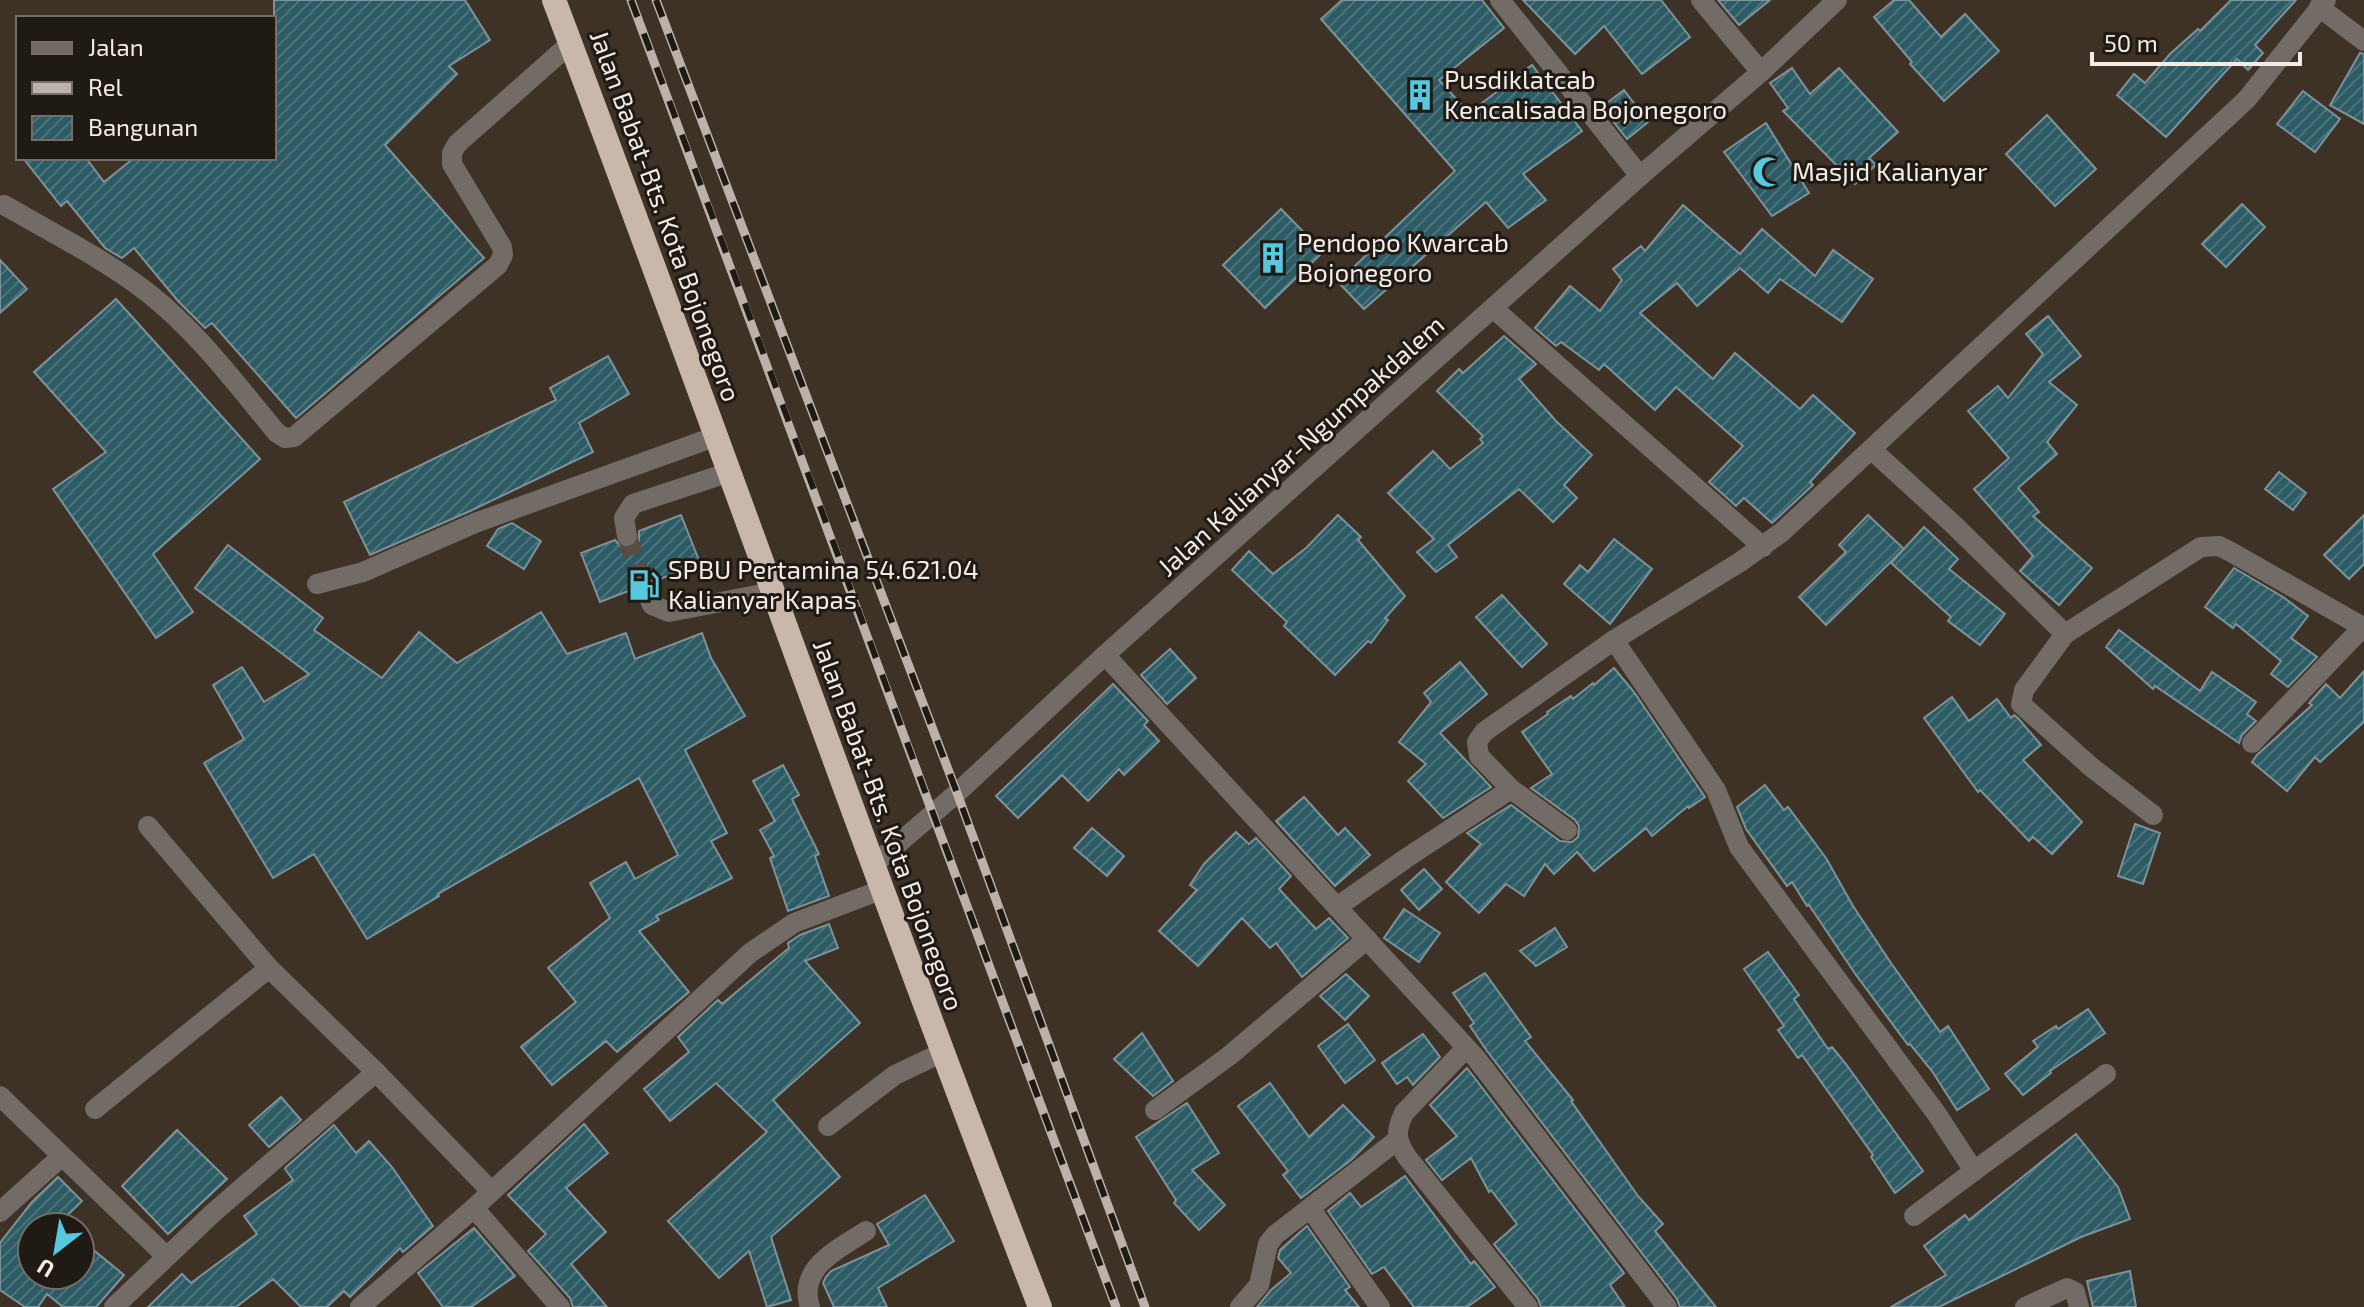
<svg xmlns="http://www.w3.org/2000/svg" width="2364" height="1307" font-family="'Exo 2',sans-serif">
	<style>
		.building { fill: url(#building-hatch); stroke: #7d9399; stroke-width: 2 }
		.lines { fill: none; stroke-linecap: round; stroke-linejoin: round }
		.minor-tunnel { stroke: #594d43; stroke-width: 20; stroke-dasharray: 20 10; stroke-linecap: butt }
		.minor { stroke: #726b66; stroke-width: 20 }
		.highway { stroke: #c8b7aa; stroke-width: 24 }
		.rail-casing { stroke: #bcb2aa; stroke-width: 9 }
		.rail { stroke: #201a15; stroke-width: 6; stroke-dasharray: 18; stroke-linecap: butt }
		.labels { text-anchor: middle; stroke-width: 6; stroke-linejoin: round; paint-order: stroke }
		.poi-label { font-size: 26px; fill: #f4ebe5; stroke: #201a15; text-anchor: start }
		.street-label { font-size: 26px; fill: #f4ebe5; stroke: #201a15 }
	</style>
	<defs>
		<pattern id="building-hatch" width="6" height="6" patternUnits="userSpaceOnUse" patternTransform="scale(2)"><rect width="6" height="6" fill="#2c5b65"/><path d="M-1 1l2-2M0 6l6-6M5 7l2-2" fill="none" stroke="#4b737b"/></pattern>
	</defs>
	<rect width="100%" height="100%" fill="#3e3126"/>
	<g class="building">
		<path d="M274 0H465L490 40 449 66 457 74 385 145 484 258 296 418 212 323 205 328 178 301 134 248 122 258 105 248 67 201 61 206 23 158H86L104 182 134 158H274Z"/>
		<path d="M1342 0H1482L1504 28 1439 80 1469 113 1532 65 1582 131 1523 174 1546 200 1508 228 1486 202 1364 309 1338 282 1455 171 1321 19Z"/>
		<path d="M1523 0H1661L1690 37 1642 74 1604 26 1575 54Z"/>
		<path d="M1718 0H1770L1739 25Z"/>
		<path d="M1894 0H1909L1941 37 1965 14 1999 51 1944 101 1910 64 1912 62 1874 17Z"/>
		<path d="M2231 0H2296L2255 45 2263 53 2248 70 2237 59 2166 137 2117 95 2134 74 2145 83 2170 54 2198 29 2200 31Z"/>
		<path d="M2360 53 2364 54V124L2330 105Z"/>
		<path d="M1792 68 1810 94 1839 68 1898 132 1869 158 1876 165 1855 184 1783 111 1788 108 1770 83Z"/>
		<path d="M1624 90 1648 122 1627 139 1602 107Z"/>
		<path d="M2303 91 2340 119 2315 152 2277 124Z"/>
		<path d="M2047 115 2096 169 2055 206 2006 154Z"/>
		<path d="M1766 123 1809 193 1772 216 1724 152Z"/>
		<path d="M2242 204 2265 227 2226 267 2202 244Z"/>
		<path d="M1683 205 1740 254 1762 229 1815 276 1833 250 1873 279 1842 322 1780 279 1768 293 1740 268 1697 306 1677 283 1640 313 1713 379 1735 353 1800 409 1813 395 1855 433 1810 482 1813 485 1772 523 1744 498 1736 506 1709 482 1743 446 1676 387 1655 410 1604 364 1599 370 1561 342 1556 346 1535 328 1570 286 1600 311 1622 280 1613 269 1641 246 1645 251Z"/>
		<path d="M1281 209 1323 252 1265 308 1223 265Z"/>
		<path d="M0 260 27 289 0 313Z"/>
		<path d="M116 299 260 459 153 554 193 612 156 638 53 489 106 452 34 372Z"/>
		<path d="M2048 316 2081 356 2049 382 2077 405 2047 442 2057 454 2018 488 2039 512 2033 516 2092 568 2059 605 2020 571 2033 556 1974 489 2009 458 1968 411 1998 386 2008 398 2043 354 2026 334Z"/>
		<path d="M1504 336 1536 364 1519 379 1556 421 1592 455 1564 485 1577 498 1553 522 1519 489 1448 545 1457 557 1436 572 1417 552 1434 539 1388 493 1433 451 1450 469 1483 443 1480 439 1483 436 1437 391 1459 369 1463 373Z"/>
		<path d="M608 356 629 394 579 423 593 452 470 511 370 555 344 502 556 400 550 388Z"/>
		<path d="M2279 472 2306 493 2293 510 2265 489Z"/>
		<path d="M681 515 700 563 655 581 650 574 638 573 632 578 631 590 600 602 581 553 615 540 622 548 630 549 639 541V531Z"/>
		<path d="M1338 515 1361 537 1358 540 1405 596 1385 618 1388 620 1371 643 1368 641 1335 675 1284 626 1287 622 1232 570 1249 551 1273 574 1306 548Z"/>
		<path d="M1868 515 1904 549 1826 625 1799 597 1846 552 1839 545Z"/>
		<path d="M2364 515V564L2349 579 2324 555Z"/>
		<path d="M512 523 541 541 524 569 487 546 498 529Z"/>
		<path d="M1924 527 1958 559 1949 569 2005 614 1980 645 1948 621 1951 617 1891 563Z"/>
		<path d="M1614 539 1652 569 1610 624 1564 584 1580 565 1588 572Z"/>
		<path d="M228 545 323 618 314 630 382 678 419 632 457 663 541 612 567 654 626 633 635 659 702 633 711 658 745 716 685 750 727 833 711 841 732 878 656 916 659 920 639 931 689 992 617 1052 606 1041 552 1085 521 1047 576 1002 548 968 610 918 590 883 626 862 635 879 678 855 639 778 438 894 439 896 367 939 314 854 273 878 204 763 244 739 213 685 242 667 264 702 309 674 195 588Z"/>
		<path d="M2234 568 2283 597 2308 616 2291 638 2317 657 2288 687 2271 674 2281 661 2236 624 2233 628 2205 607Z"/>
		<path d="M1502 595 1547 644 1522 667 1476 617Z"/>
		<path d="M2119 630 2200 691 2212 672 2256 702 2247 714 2256 721 2242 735 2239 743 2155 686 2153 689 2106 647Z"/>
		<path d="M1170 649 1196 678 1167 704 1141 675Z"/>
		<path d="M1460 662 1487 694 1440 733 1491 787 1443 818 1408 781 1426 764 1399 742 1431 702 1424 693Z"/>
		<path d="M1614 668 1634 692 1705 797 1689 808 1688 806 1652 836 1646 828 1594 871 1577 852 1554 874 1545 864 1524 896 1506 884 1479 913 1446 882 1481 844 1467 833 1511 805 1560 841 1572 842 1578 837 1579 826 1575 820 1531 788 1552 774 1522 732 1548 714 1547 712 1571 696 1573 699 1593 683 1594 685Z"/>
		<path d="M2364 671V722L2320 762 2315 757 2287 791 2252 762 2257 755 2312 705 2309 703 2326 684 2340 698Z"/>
		<path d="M1113 684 1148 721 1144 725 1159 741 1124 775 1119 769 1088 801 1062 775 1018 818 996 796Z"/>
		<path d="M1952 697 1969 721 1997 699 2011 718 2014 715 2018 718 2041 745 2023 760 2082 822 2052 854 2033 837 2029 841 1980 790 1978 792 1924 718Z"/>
		<path d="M783 765 799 795 792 799 819 854 815 856 829 896 788 911 770 858 774 856 760 830 775 821 753 781Z"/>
		<path d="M1765 785 1784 810 1788 807 1826 858 1853 906 1891 963 1940 1032 1948 1026 1989 1089 1957 1110 1932 1071 1910 1044 1908 1045 1856 975 1809 905 1807 906 1792 882 1787 886 1746 829 1737 807Z"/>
		<path d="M1304 797 1338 835 1345 828 1370 855 1335 886 1276 821Z"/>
		<path d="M2135 824 2160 833 2143 884 2118 876Z"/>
		<path d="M1092 828 1124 856 1107 876 1074 848Z"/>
		<path d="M1236 832 1249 844 1256 838 1291 876 1279 889 1316 929 1329 918 1348 938 1302 977 1276 943 1270 948 1242 918 1198 966 1159 931 1197 890 1190 885 1204 864Z"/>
		<path d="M1424 869 1442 889 1419 910 1401 890Z"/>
		<path d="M1404 909 1440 933 1419 962 1384 938Z"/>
		<path d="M829 924 838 948 805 961 860 1023 773 1100 840 1177 771 1237 791 1300 767 1307 749 1251 719 1278 668 1221 767 1132 716 1083 670 1121 644 1089 689 1052 678 1037 718 1000 722 1004 789 948 788 943 800 935Z"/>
		<path d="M1555 928 1567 947 1536 966 1520 951Z"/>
		<path d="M1768 952 1799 995 1794 999 1828 1049 1832 1047 1846 1064 1923 1171 1895 1193 1871 1157 1873 1155 1802 1055 1798 1058 1778 1030 1784 1026 1744 969Z"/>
		<path d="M1485 973 1531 1037 1525 1041 1573 1100 1571 1101 1638 1196 1663 1224 1655 1231 1716 1307H1680L1677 1299 1487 1051 1470 1026 1474 1023 1453 993Z"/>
		<path d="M1346 974 1369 996 1345 1020 1320 996Z"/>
		<path d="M2088 1009 2105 1033 2050 1071 2051 1073 2023 1095 2005 1074 2038 1047 2033 1041 2056 1026 2058 1029Z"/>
		<path d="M1348 1024 1375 1060 1345 1083 1318 1046Z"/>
		<path d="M1142 1033 1173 1081 1153 1096 1114 1059Z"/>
		<path d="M1423 1034 1440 1057 1413 1085 1407 1077 1397 1084 1382 1063Z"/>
		<path d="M1467 1068 1624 1273 1610 1285 1625 1307H1541L1538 1299 1494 1244 1517 1224 1491 1190 1489 1192 1471 1158 1442 1180 1426 1160 1457 1136 1430 1105Z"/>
		<path d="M1270 1083 1309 1137 1343 1105 1374 1137 1351 1160 1301 1198 1283 1175 1288 1171 1238 1106Z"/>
		<path d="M281 1097 301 1120 269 1147 249 1125Z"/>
		<path d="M1187 1103 1219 1153 1192 1170 1225 1205 1199 1230 1174 1203 1176 1200 1136 1137Z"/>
		<path d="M584 1124 608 1153 566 1188 606 1232 571 1264 607 1307H573L570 1298 528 1251 546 1234 508 1195Z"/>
		<path d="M334 1125 356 1153 369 1141 392 1167 433 1226 403 1252 400 1248 350 1297 344 1291 327 1307H301L273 1279 236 1307H148L182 1274 191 1283 257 1234 244 1216 293 1180 285 1169 286 1167Z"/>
		<path d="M177 1130 227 1179 168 1234 122 1186Z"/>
		<path d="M2076 1134 2118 1187 2130 1219 2081 1237 1939 1307H1891L1946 1275 1924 1246 1965 1215 1969 1220Z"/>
		<path d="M1405 1176 1471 1264 1474 1261 1495 1287 1467 1307H1414L1384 1267 1372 1274 1328 1211 1350 1193 1361 1207Z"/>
		<path d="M58 1177 82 1201 55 1227H32V1275H80V1261L91 1248 124 1275 96 1307H63L47 1294 38 1307H25L0 1290V1243L32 1202Z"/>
		<path d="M925 1195 954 1241 878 1288 887 1307H834L823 1283 826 1277 831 1271 889 1245 877 1224Z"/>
		<path d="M1307 1226 1350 1287 1345 1290 1359 1307H1257L1271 1290 1291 1273 1278 1258 1280 1250Z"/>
		<path d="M474 1228 515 1276 471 1307H443L418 1273Z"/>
		<path d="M2130 1271 2136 1307H2093L2087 1281Z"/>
	</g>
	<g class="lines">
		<path class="minor-tunnel" d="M627 536 643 585"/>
		<g class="minor">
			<path d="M1500 0 1640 176"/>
			<path d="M1701 0 1761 72"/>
			<path d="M2319 7 2364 41"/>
			<path d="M4 205C52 233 103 258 147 292 197 331 237 385 277 433L285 438 294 437 498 265 503 255 502 247 452 164V153L457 144 571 43"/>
			<path d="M1494 309 1763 547"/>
			<path d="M1872 450 1954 525 2065 634 2201 547 2219 546 2231 552 2363 627"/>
			<path d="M627 536 624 518 633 504 730 472"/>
			<path d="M317 584 363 572 475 523 717 436"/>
			<path d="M643 585 652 605 669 612 773 592"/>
			<path d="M2065 634 2024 690 2021 704 2090 766 2153 815"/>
			<path d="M1614 640 1716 790 1739 847 1936 1113 1974 1171 2106 1074"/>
			<path d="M1105 655 1476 1058 1667 1307"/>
			<path d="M2252 743 2364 626"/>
			<path d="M1511 789 1567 830"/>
			<path d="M148 826 269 968"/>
			<path d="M872 866 957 793 1105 655 1640 176 1761 72 1837 0"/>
			<path d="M1337 907 1405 859 1511 789 1479 756 1477 742 1484 732 1614 640 1740 562 1782 532 2247 99 2326 0"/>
			<path d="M1466 1048 1404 1113C1395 1132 1396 1140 1407 1157L1528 1307"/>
			<path d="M0 1096 166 1256"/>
			<path d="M95 1109 269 968 376 1072 491 1191"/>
			<path d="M1155 1110 1229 1056 1367 939"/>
			<path d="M828 1126 895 1075 941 1053"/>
			<path d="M474 1208 560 1307"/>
			<path d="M1310 1208 1380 1307"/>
			<path d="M0 1212 61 1157"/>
			<path d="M1914 1216 1974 1171"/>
			<path d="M114 1307 213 1213 376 1072"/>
			<path d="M360 1307 474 1208 750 953 794 923 881 890"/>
			<path d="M810 1307C797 1267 839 1249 866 1231"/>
			<path d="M1240 1307 1259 1285 1268 1244 1275 1235 1396 1141"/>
			<path d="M2025 1307 2067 1288 2075 1292 2079 1307"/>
		</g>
		<path class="highway" d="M554 0C719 435 872 874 1040 1307"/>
		<defs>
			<g id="rail">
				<path d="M631 0C796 435 953 872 1116 1307"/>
				<path d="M656 0 957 793 1145 1307"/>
			</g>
		</defs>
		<use href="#rail" class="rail-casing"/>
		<use href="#rail" class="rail"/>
	</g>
	<defs>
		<symbol id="building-bare" viewBox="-9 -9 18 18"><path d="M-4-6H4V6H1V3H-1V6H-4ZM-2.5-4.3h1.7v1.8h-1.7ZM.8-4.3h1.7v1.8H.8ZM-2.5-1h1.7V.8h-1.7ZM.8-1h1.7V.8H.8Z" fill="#56c9e1" stroke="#201a15" stroke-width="2.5" paint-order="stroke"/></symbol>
		<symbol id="mosque-bare" viewBox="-9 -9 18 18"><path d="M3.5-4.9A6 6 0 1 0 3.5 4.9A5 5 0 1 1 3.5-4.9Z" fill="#56c9e1" stroke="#201a15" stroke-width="2.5" paint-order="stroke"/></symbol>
		<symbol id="fuel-bare" viewBox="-9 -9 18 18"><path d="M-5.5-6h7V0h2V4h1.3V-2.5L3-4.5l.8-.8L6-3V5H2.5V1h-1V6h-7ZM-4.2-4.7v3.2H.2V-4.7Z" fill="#56c9e1" stroke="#201a15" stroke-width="2.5" paint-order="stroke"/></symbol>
	</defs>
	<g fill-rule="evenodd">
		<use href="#building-bare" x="1398" y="73" width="44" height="44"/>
		<use href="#mosque-bare" x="1746" y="150" width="44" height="44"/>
		<use href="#building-bare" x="1251" y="236" width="44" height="44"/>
		<use href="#fuel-bare" x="622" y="563" width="44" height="44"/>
	</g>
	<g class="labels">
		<g class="poi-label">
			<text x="1444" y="89">Pusdiklatcab<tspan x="1444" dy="30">Kencalisada Bojonegoro</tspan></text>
			<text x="1792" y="181">Masjid Kalianyar</text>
			<text x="1297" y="252">Pendopo Kwarcab<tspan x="1297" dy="30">Bojonegoro</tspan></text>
			<text x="668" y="579">SPBU Pertamina 54.621.04<tspan x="668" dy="30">Kalianyar Kapas</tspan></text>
		</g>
		<g class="street-label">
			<text transform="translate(665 216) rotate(70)" y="9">Jalan Babat-Bts. Kota Bojonegoro</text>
			<text transform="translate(1301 446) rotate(-42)" y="9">Jalan Kalianyar-Ngumpakdalem</text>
			<text transform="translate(888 825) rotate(70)" y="9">Jalan Babat-Bts. Kota Bojonegoro</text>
		</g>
	</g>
	<rect x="16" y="16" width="260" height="144" fill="#201a15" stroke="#756e68" stroke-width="2"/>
	<rect x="32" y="42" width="40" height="12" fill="#726b66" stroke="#756e68" stroke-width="2"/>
	<text x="88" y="56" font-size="24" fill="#f4ebe5">Jalan</text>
	<rect x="32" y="82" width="40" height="12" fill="#bcb2aa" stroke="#756e68" stroke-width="2"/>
	<text x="88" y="96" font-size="24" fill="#f4ebe5">Rel</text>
	<rect x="32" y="116" width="40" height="24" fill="url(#building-hatch)" stroke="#756e68" stroke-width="2"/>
	<text x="88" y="136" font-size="24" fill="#f4ebe5">Bangunan</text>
	<g transform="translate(56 1251) rotate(211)"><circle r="38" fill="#201a15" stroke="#756e68" stroke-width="2"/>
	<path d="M0-6L14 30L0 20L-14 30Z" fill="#56c9e1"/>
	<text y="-12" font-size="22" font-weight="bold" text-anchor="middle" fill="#f4ebe5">U</text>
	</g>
	<path d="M2092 52v12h208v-12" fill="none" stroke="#f4ebe5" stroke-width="4"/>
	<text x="2104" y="52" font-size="24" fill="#f4ebe5" stroke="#201a15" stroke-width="6" paint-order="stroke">50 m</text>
</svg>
